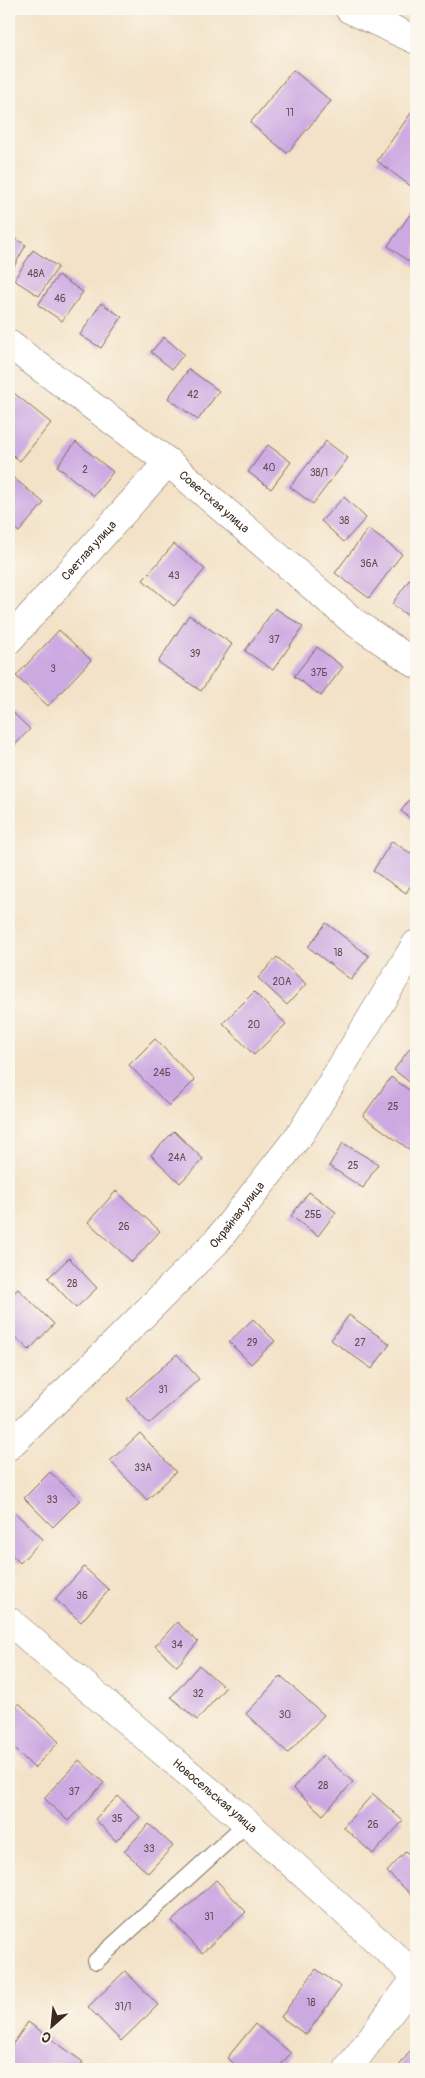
<svg xmlns="http://www.w3.org/2000/svg" width="425" height="2078" font-family="Pangolin,sans-serif">
	<style>
		.building { fill: #cda9e2 }
		.lines { fill: none; stroke-linecap: round; stroke-linejoin: round }
		.service-casing { stroke: #7b6a59; stroke-width: 18 }
		.minor-casing { stroke: #7b6a59; stroke-width: 29 }
		.service { stroke: #fff; stroke-width: 16 }
		.minor { stroke: #fff; stroke-width: 28 }
		.labels { text-anchor: middle; stroke-width: 4; stroke-linejoin: round; paint-order: stroke }
		.number-label { font-size: 10px; fill: #604a4f }
		.street-label { font-size: 12px; fill: #3b2a1e; stroke: #fbf7ec }
	</style>
	<rect width="100%" height="100%" fill="#fbf7ec"/>
	<filter id="ink" filterUnits="userSpaceOnUse"><feTurbulence type="fractalNoise" baseFrequency=".02" numOctaves="2"/><feDisplacementMap in="SourceGraphic" scale="10" xChannelSelector="R" yChannelSelector="G"/><feConvolveMatrix kernelMatrix="1 2 1 2 8 2 1 2 1" color-interpolation-filters="sRGB"/></filter>
	<filter id="wash" filterUnits="userSpaceOnUse"><feTurbulence type="fractalNoise" baseFrequency=".0096" numOctaves="4" result="noise"/><feDisplacementMap in="SourceGraphic" scale="20" xChannelSelector="R" yChannelSelector="G"/><feGaussianBlur stdDeviation="1.12" result="paint"/><feColorMatrix in="noise" values="0 0 0 0 0 0 0 0 0 0 0 0 0 0 0 0 0 1.4 0 .05"/><feComposite in="paint" operator="in"/></filter>
	<g filter="url(#wash)">
		<rect width="100%" height="100%" fill="#f3e2c7"/>
		<g id="blocks">
			<g class="building">
				<path d="M293 70 331 101 287 153 250 123Z"/>
				<path d="M416 106V190L377 161Z"/>
				<path d="M416 206V267L388 246Z"/>
				<path d="M9 235 26 245 12 270 9 269Z"/>
				<path d="M33 250 58 267 39 296 14 280Z"/>
				<path d="M58 275 83 292 62 321 38 305Z"/>
				<path d="M101 303 122 317 101 348 80 335Z"/>
				<path d="M164 337 184 354 172 369 151 352Z"/>
				<path d="M189 369 219 391 198 420 168 398Z"/>
				<path d="M9 389 51 423 20 461 9 452Z"/>
				<path d="M326 441 348 458 313 504 290 487Z"/>
				<path d="M76 442 113 472 94 496 57 466Z"/>
				<path d="M268 445 291 462 271 489 248 472Z"/>
				<path d="M9 474 44 503 19 532 9 523Z"/>
				<path d="M344 497 366 518 344 542 321 521Z"/>
				<path d="M368 529 402 554 369 598 335 573Z"/>
				<path d="M174 544 205 569 174 606 143 580Z"/>
				<path d="M410 579 416 584V612L411 618 392 604Z"/>
				<path d="M275 608 303 627 273 670 245 651Z"/>
				<path d="M189 615 232 644 201 691 158 662Z"/>
				<path d="M59 630 91 660 48 706 16 676Z"/>
				<path d="M317 647 343 667 321 696 294 676Z"/>
				<path d="M9 709 30 729 10 750 9 748Z"/>
				<path d="M416 791V823L401 811Z"/>
				<path d="M392 841 416 857V877L406 893 373 871Z"/>
				<path d="M326 923 369 956 351 980 308 947Z"/>
				<path d="M277 957 306 984 287 1005 258 978Z"/>
				<path d="M254 992 286 1024 254 1055 223 1023Z"/>
				<path d="M155 1039 195 1080 169 1106 129 1065Z"/>
				<path d="M410 1048 416 1052V1087L394 1070Z"/>
				<path d="M391 1077 416 1095V1140L410 1150 363 1116Z"/>
				<path d="M174 1131 203 1159 180 1183 151 1155Z"/>
				<path d="M343 1143 378 1164 363 1188 329 1166Z"/>
				<path d="M116 1191 160 1231 132 1262 88 1222Z"/>
				<path d="M309 1192 336 1212 318 1236 291 1216Z"/>
				<path d="M69 1258 97 1288 76 1308 48 1278Z"/>
				<path d="M18 1289 54 1324 29 1350 9 1331V1298Z"/>
				<path d="M349 1315 390 1344 372 1369 331 1340Z"/>
				<path d="M253 1319 275 1341 251 1364 229 1342Z"/>
				<path d="M177 1354 199 1379 149 1424 127 1399Z"/>
				<path d="M140 1433 176 1472 147 1500 110 1461Z"/>
				<path d="M50 1472 80 1500 53 1527 24 1498Z"/>
				<path d="M13 1511 43 1539 20 1563 9 1552V1515Z"/>
				<path d="M84 1567 109 1590 81 1622 55 1599Z"/>
				<path d="M177 1622 198 1642 177 1666 155 1646Z"/>
				<path d="M199 1665 225 1688 197 1720 171 1697Z"/>
				<path d="M281 1676 324 1715 288 1753 246 1714Z"/>
				<path d="M19 1703 59 1742 34 1768 9 1743V1714Z"/>
				<path d="M323 1755 353 1782 323 1815 293 1788Z"/>
				<path d="M79 1760 104 1783 68 1821 44 1798Z"/>
				<path d="M373 1794 403 1821 373 1854 343 1827Z"/>
				<path d="M118 1796 140 1817 116 1841 95 1819Z"/>
				<path d="M149 1824 173 1846 148 1873 124 1851Z"/>
				<path d="M406 1851 416 1860V1899L387 1872Z"/>
				<path d="M216 1880 246 1912 202 1953 172 1921Z"/>
				<path d="M316 1969 341 1987 306 2035 281 2017Z"/>
				<path d="M125 1971 158 2005 121 2041 88 2007Z"/>
				<path d="M28 2022 83 2062 78 2069H9V2050Z"/>
				<path d="M255 2024 291 2053 277 2069H241L227 2058Z"/>
				<path d="M410 2051 416 2056V2069H397Z"/>
			</g>
		</g>
	</g>
	<g filter="url(#ink)">
		<use href="#blocks" fill-opacity="0" stroke="#7b6a59" stroke-width="1"/>
		<g class="lines">
			<defs>
				<path id="service" d="M96 1961 247 1823"/>
				<g id="minor">
					<path d="M349 9 416 40"/>
					<path id="s1" d="M9 344 168 462 354 622 416 664"/>
					<path id="s2" d="M9 640 168 462"/>
					<path id="s3" d="M9 1446 98 1360 216 1242 301 1133 416 944"/>
					<path id="s4" d="M9 1621 247 1823 416 1976"/>
					<path d="M348 2069 416 1978"/>
				</g>
			</defs>
			<use href="#service" class="service-casing"/>
			<use href="#minor" class="minor-casing"/>
			<use href="#service" class="service"/>
			<use href="#minor" class="minor"/>
		</g>
	</g>
	<g class="labels">
		<g class="number-label">
			<text x="290" y="116">11</text>
			<text x="36" y="277">48А</text>
			<text x="60" y="302">46</text>
			<text x="193" y="398">42</text>
			<text x="269" y="471">40</text>
			<text x="85" y="473">2</text>
			<text x="319" y="476">38/1</text>
			<text x="344" y="524">38</text>
			<text x="369" y="567">36А</text>
			<text x="174" y="579">43</text>
			<text x="274" y="643">37</text>
			<text x="195" y="657">39</text>
			<text x="53" y="672">3</text>
			<text x="319" y="676">37Б</text>
			<text x="338" y="956">18</text>
			<text x="282" y="985">20А</text>
			<text x="254" y="1028">20</text>
			<text x="162" y="1076">24Б</text>
			<text x="393" y="1110">25</text>
			<text x="177" y="1161">24А</text>
			<text x="353" y="1169">25</text>
			<text x="313" y="1218">25Б</text>
			<text x="124" y="1230">26</text>
			<text x="72" y="1287">28</text>
			<text x="252" y="1346">29</text>
			<text x="360" y="1346">27</text>
			<text x="163" y="1393">31</text>
			<text x="143" y="1471">33А</text>
			<text x="52" y="1503">33</text>
			<text x="82" y="1599">36</text>
			<text x="177" y="1648">34</text>
			<text x="198" y="1697">32</text>
			<text x="285" y="1718">30</text>
			<text x="323" y="1789">28</text>
			<text x="74" y="1795">37</text>
			<text x="117" y="1822">35</text>
			<text x="373" y="1828">26</text>
			<text x="149" y="1852">33</text>
			<text x="209" y="1920">31</text>
			<text x="311" y="2006">18</text>
			<text x="123" y="2010">31/1</text>
		</g>
		<g class="street-label">
			<text dy="4" stroke="none"><textPath href="#s1" startOffset="259">Советская улица</textPath></text>
			<text dy="4" stroke="none"><textPath href="#s2" startOffset="120">Светлая улица</textPath></text>
			<text dy="4" stroke="none"><textPath href="#s3" startOffset="325">Окрайная улица</textPath></text>
			<text dy="4" stroke="none"><textPath href="#s4" startOffset="270">Новосельская улица</textPath></text>
		</g>
	</g>
	<rect width="425" height="2078" fill="none" stroke="#fbf7ec" stroke-width="30"/>
	<g transform="translate(52 2026) rotate(207)" stroke="#fbf7ec" stroke-width="4" paint-order="stroke">
	<path d="M0-4L9 19L0 12L-9 19Z" fill="#3b2a1e"/>
	<text y="-8" font-size="14" font-weight="bold" text-anchor="middle" fill="#3b2a1e">С</text>
	</g>
</svg>
